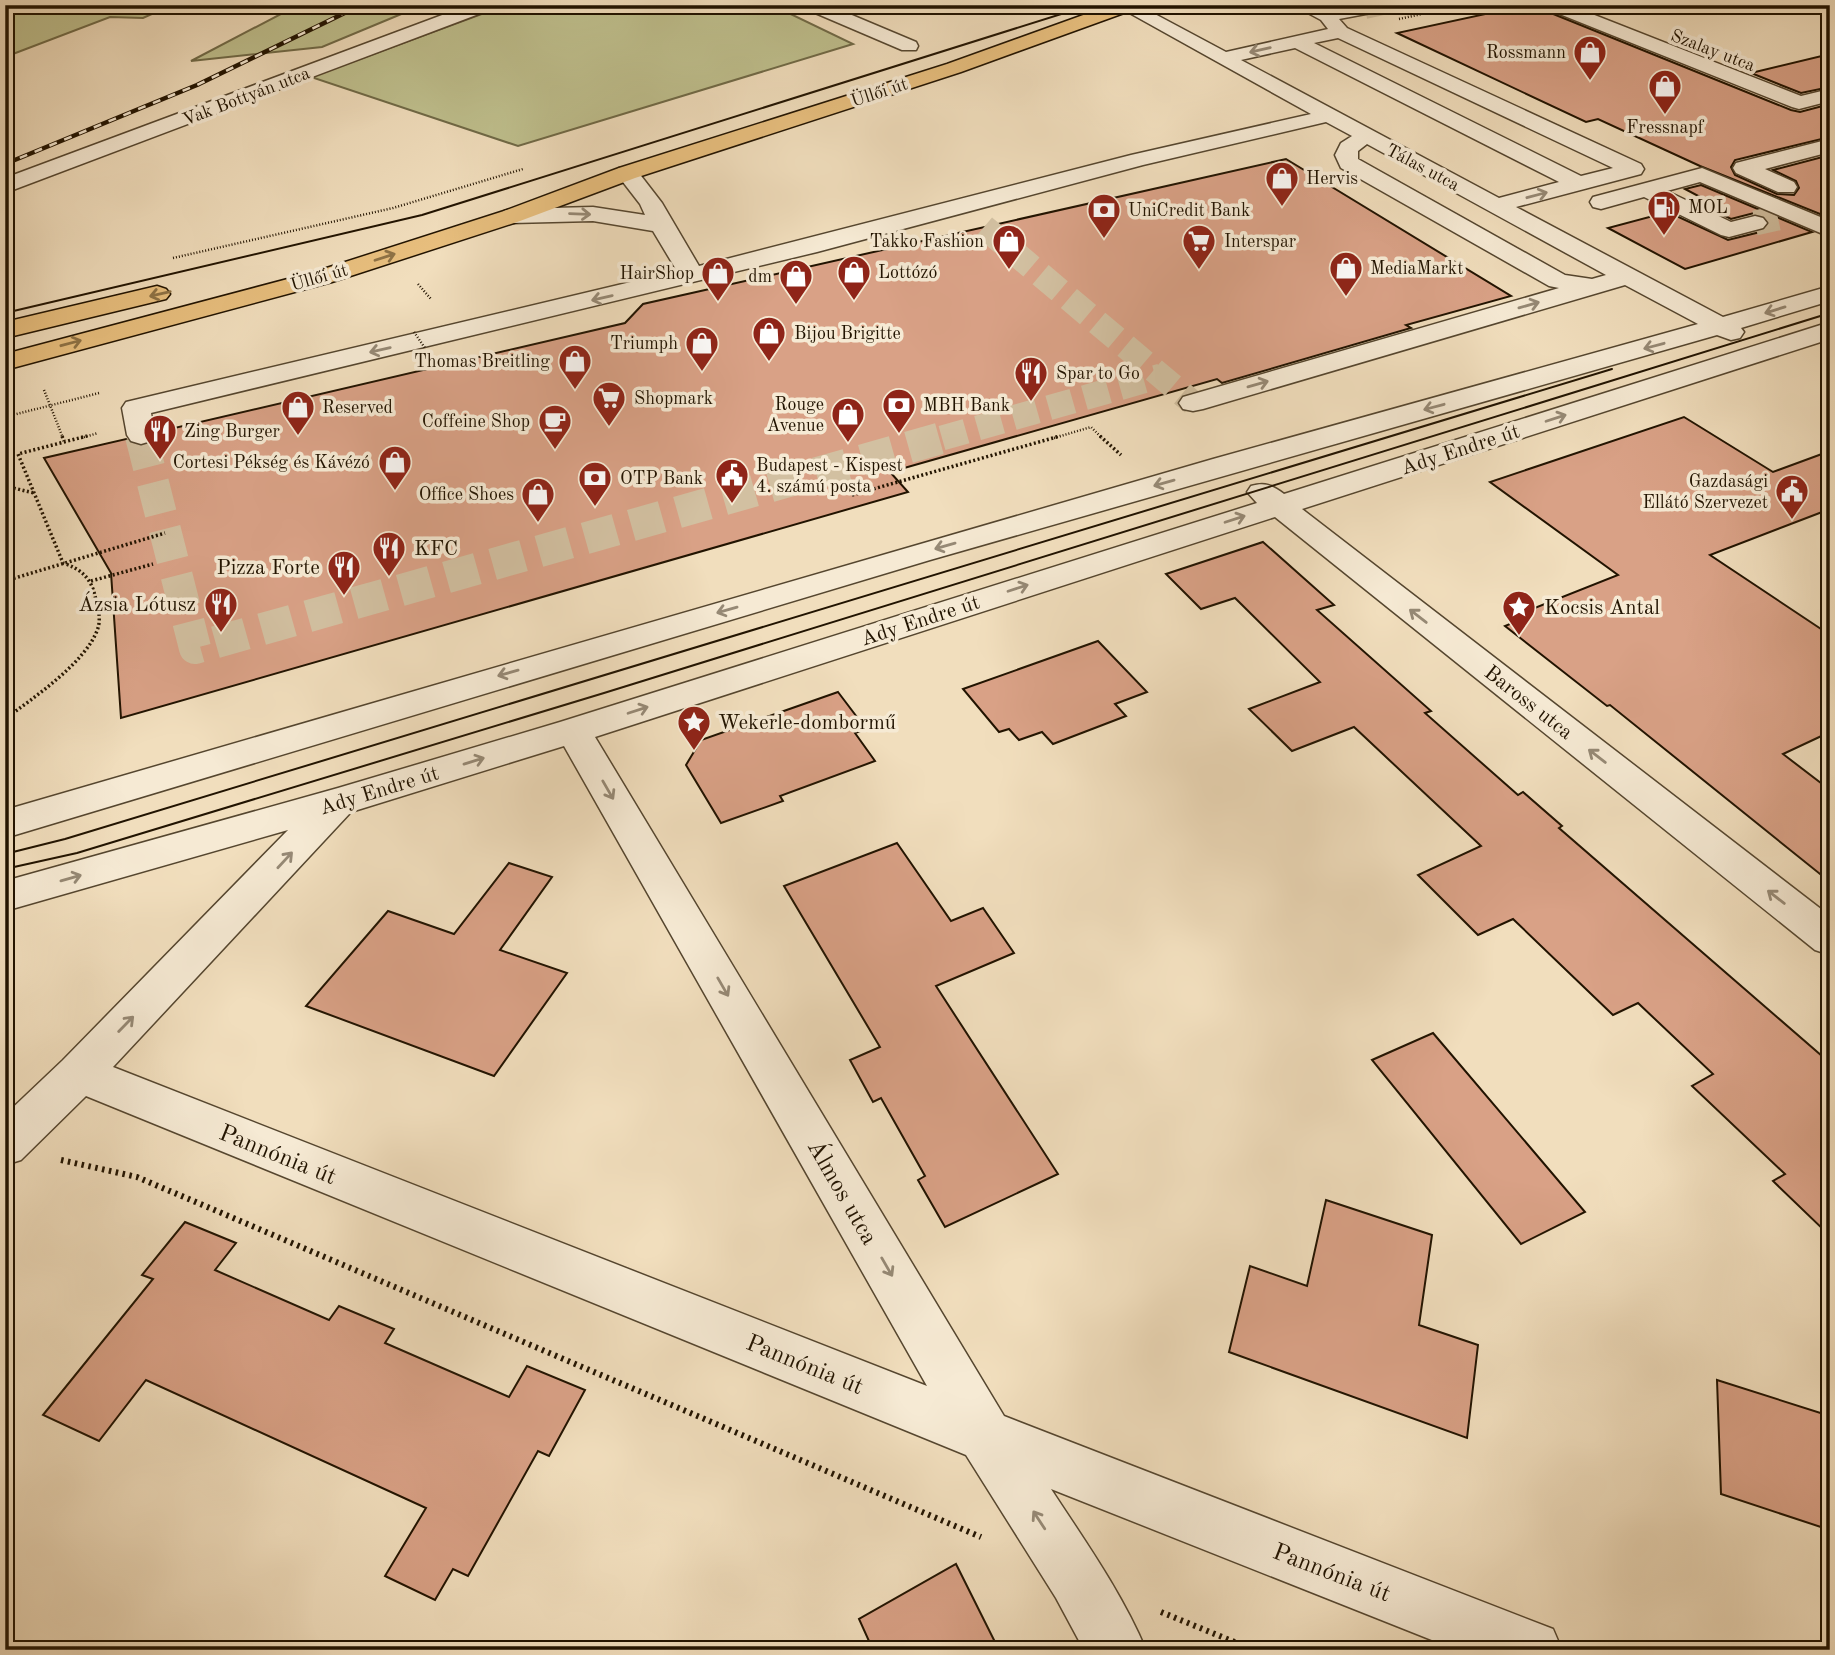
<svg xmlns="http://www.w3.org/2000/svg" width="1835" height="1655" font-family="'Old Standard TT',serif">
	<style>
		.green { fill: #bfc08e; stroke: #706a47; stroke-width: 2 }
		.building { fill: #d9a186; stroke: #211300; stroke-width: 2 }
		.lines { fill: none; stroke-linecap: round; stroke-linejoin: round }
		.minor-tunnel-far2 { stroke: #d2c0a1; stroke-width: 20; stroke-dasharray: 20 10; stroke-linecap: butt }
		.minor-tunnel-far1 { stroke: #d2c0a1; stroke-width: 25; stroke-dasharray: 25 12; stroke-linecap: butt }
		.minor-tunnel { stroke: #d2c0a1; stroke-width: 32; stroke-dasharray: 32 16; stroke-linecap: butt }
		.minor-casing { stroke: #55462f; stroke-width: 3 }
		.major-casing { stroke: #211300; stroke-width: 3 }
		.path-far2 { stroke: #211300; stroke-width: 2.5; stroke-dasharray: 1 2; stroke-linecap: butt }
		.path-far1 { stroke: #211300; stroke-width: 3.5; stroke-dasharray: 2 2.5; stroke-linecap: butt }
		.path { stroke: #211300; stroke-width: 6; stroke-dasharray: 2.5 4.5; stroke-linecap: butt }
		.minor { fill: #f6ead4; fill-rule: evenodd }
		.major { fill: #e8bf7e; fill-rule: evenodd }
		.tram { stroke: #211300; stroke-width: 2 }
		.rail-casing { stroke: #211300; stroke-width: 4.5 }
		.rail { stroke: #f6ead4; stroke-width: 2.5; stroke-dasharray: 8; stroke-linecap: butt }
		.path-bridge { stroke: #211300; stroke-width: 2.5; stroke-dasharray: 1 2; stroke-linecap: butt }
		.oneway { stroke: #968975 }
		.oneway2 { stroke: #8e7245 }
		.labels { text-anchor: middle; stroke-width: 7; stroke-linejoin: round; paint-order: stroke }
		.far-street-label { font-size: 18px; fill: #211300; stroke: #f6ead4 }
		.far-poi-label { font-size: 18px; fill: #211300; stroke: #f6ead4; text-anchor: start }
		.street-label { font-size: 21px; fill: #211300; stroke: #f6ead4 }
		.poi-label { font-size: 21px; fill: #211300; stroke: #f6ead4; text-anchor: start }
		.near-street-label { font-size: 24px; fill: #211300; stroke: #f6ead4 }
	</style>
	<rect width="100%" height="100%" fill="#f1debd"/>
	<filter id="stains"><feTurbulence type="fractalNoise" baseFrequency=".00286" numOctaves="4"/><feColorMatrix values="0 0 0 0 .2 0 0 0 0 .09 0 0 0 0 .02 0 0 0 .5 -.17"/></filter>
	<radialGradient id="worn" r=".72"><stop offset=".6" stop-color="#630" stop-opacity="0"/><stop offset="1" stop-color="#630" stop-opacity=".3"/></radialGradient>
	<g class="green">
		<path d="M5 5H172L143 18 110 17 5 57Z"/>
		<path d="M298 5H423L322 47 191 61Z"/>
		<path d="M506 5H772L853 44 518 146 311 77Z"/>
	</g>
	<g class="building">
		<path d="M1527 5H1538L1546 11 1791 110 1800 112 1830 104V137L1735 160 1731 167 1735 175 1777 194 1794 195 1799 188 1796 181 1773 170 1830 155V218L1700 166 1598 119 1586 122 1397 33Z"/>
		<path d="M1830 54V87L1801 93 1751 73Z"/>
		<path d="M1286 159 1511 296 1406 325 1411 328 1222 383 1217 379 890 472 908 492 121 718 111 573 44 458 126 439 130 444 142 447 153 442 157 432 625 323 643 304Z"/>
		<path d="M1701 185 1812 232 1685 269 1608 228 1668 212 1728 240 1764 231 1769 225 1764 215 1754 213 1731 219 1699 203 1708 201 1685 189Z"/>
		<path d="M1684 417 1773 472 1830 451V509L1710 555 1830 635V732L1783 754 1830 790V882L1610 705 1607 706 1505 626 1532 615 1527 611 1618 575 1490 482Z"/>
		<path d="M1263 542 1334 605 1317 610 1431 711 1425 713 1518 795 1523 792 1562 826 1559 828 1830 1063V1236L1773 1181 1785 1174 1692 1086 1713 1074 1638 1003 1613 1015 1513 919 1478 935 1418 875 1481 846 1354 727 1292 751 1249 709 1320 682 1235 598 1201 609 1166 574Z"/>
		<path d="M1098 641 1147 692 1115 704 1126 716 1053 744 1042 732 1019 740 1009 729 999 732 963 689Z"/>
		<path d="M838 692 866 729 855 733 875 761 780 796 783 801 721 823 686 765 701 740Z"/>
		<path d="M897 843 951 921 983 908 1014 953 936 986 1058 1174 945 1227 918 1180 925 1176 881 1098 873 1102 850 1060 880 1047 784 886Z"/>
		<path d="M509 863 552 877 500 950 567 973 494 1076 306 1006 388 911 454 934Z"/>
		<path d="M1433 1033 1585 1212 1521 1244 1372 1060Z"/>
		<path d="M1326 1200 1432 1235 1419 1325 1478 1345 1467 1438 1229 1352 1250 1266 1307 1286Z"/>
		<path d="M185 1222 236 1243 215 1270 329 1320 339 1306 394 1329 385 1343 509 1397 527 1366 585 1390 549 1456 538 1451 468 1576 453 1569 435 1600 385 1576 426 1508 146 1380 99 1441 43 1415 153 1279 142 1275Z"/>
		<path d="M1717 1380 1830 1416V1530L1721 1494Z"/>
		<path d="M956 1564 999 1650H873L859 1619Z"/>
	</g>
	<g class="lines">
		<path class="minor-tunnel-far2" d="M1365 9 1383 5"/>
		<g class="minor-tunnel-far1">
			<path d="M1755 223 1778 218"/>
			<path d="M984 227 1193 403"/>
			<path d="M141 435 142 438"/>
			<path d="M942 438 1161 376"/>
		</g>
		<path class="minor-tunnel" d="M141 436 195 648 949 436"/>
		<defs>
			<g id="minor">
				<path d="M469 5H495L492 9 5 193V178Z"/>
				<path d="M803 5H828L916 42 918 46 916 50H902L806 9Z"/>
				<path d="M1138 5 1226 52 1328 29 1321 20 1293 5H1317L1329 10 1371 5 1374 9 1371 13 1339 19 1347 28 1641 164 1644 169 1641 174 1516 207 1723 317 1830 286V301L1741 328 1744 332 1740 338 1731 340 1717 335 930 560 5 838V810L1213 459 1698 324 1625 285 1203 409 1193 411 1183 409 1179 403 1183 397 1559 288 1549 286 1341 168 1335 155 1341 143 1352 136 1326 122 1143 165 817 252 151 413 155 435 151 441 141 444 131 441 127 435 122 408 126 402 677 271 653 231 593 221 512 223 504 221 500 216 504 211 512 209 593 207 645 215 640 204 616 173 619 168H635L662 203 699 266 1131 155 1311 114 1117 6ZM1338 38 1613 168 1581 176 1314 43ZM1295 48 1559 182 1499 198 1241 60ZM1367 144 1606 275 1592 279 1565 275 1358 159V151Z"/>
				<path d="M1544 5H1569L1801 96 1830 89V101L1799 109 1792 107 1547 9Z"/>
				<path d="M1830 139V152L1765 169 1794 182 1797 187 1794 192H1778L1736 173 1733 168 1736 163Z"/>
				<path d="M1702 168 1830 221V237L1700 182 1667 191 1731 222 1755 216 1763 218 1767 223 1763 228 1729 237 1721 235 1644 197 1601 209 1593 207 1590 202 1593 197Z"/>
				<path d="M1830 322V339L1302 509 1830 916V955L1815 950 1275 517 595 737 1004 1416 1553 1629 1562 1650H1457L1051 1489C1085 1541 1122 1593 1146 1650H1084L1056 1598 966 1455 86 1096 21 1160 5 1165V1115L63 1060 288 830 5 911V881L338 788 560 722 1257 503 1247 492 1251 486C1265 482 1272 485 1284 494ZM564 746 927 1386 113 1067 351 812Z"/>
			</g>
			<g id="major">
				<path d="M1111 5H1138L1135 9 961 72 635 178 520 221 332 282 5 370V354L314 272 504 211 619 168 947 64Z"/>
				<path d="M157 286 166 289 170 294 166 299 5 338V322Z"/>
			</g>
		</defs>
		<use href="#minor" class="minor-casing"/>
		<use href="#major" class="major-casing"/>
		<g class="path-far2">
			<path d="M1399 19 1463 5"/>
			<path d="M173 258 393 208 523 169"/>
			<path d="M418 284 431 299"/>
			<path d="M44 390 63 438"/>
			<path d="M5 417 99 393"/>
			<path d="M81 438 98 433"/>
			<path d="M1054 438 1091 427 1102 438"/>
		</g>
		<g class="path-far1">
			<path d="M62 436 64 441"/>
			<path d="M1100 436 1121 455"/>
			<path d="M5 486 34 493"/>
			<path d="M852 495 1060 436"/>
			<path d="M5 581 165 533"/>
			<path d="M91 581 153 564"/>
			<path d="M5 719C33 698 87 662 98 628 101 618 98 606 95 596 91 578 81 569 63 563L18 454 87 436"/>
		</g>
		<g class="path">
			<path d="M61 1160 137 1177 981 1537"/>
			<path d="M1161 1612 1254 1650"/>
		</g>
		<use href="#minor" class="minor"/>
		<use href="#major" class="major"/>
		<g class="tram">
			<path d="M5 313 422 215 1090 5"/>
			<path d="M5 854 65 839 1612 369"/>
			<path d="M5 869 77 853 604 693 1830 313"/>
		</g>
		<defs>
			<path id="rail" d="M5 164 197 85 361 5"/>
		</defs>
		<use href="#rail" class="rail-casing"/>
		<use href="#rail" class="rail"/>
		<path class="path-bridge" d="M414 332 425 348"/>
	</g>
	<defs><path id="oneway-shaft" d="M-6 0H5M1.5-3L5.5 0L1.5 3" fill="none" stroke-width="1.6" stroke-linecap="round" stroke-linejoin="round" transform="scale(1.75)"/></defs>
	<g class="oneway">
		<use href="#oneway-shaft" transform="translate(1260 50) rotate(167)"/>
		<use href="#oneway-shaft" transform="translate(1537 195) rotate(-15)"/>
		<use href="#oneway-shaft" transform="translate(580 214) rotate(2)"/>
		<use href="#oneway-shaft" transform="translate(602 298) rotate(167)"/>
		<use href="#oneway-shaft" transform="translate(1529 305) rotate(-16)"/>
		<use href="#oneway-shaft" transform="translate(1775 310) rotate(163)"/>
		<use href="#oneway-shaft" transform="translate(1654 346) rotate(165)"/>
		<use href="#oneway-shaft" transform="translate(380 350) rotate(167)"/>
		<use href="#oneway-shaft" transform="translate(1258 384) rotate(-16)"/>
		<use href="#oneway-shaft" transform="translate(1434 407) rotate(165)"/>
		<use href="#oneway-shaft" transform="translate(1556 418) rotate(-18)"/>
		<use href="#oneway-shaft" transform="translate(1164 483) rotate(164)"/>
		<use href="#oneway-shaft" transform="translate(1235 519) rotate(-18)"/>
		<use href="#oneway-shaft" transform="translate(945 546) rotate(164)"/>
		<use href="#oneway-shaft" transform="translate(1018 588) rotate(-18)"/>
		<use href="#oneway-shaft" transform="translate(727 610) rotate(164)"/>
		<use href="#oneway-shaft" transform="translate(1418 616) rotate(-142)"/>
		<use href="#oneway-shaft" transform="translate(508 673) rotate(164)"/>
		<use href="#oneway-shaft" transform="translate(638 710) rotate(-18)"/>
		<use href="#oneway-shaft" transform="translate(1597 756) rotate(-142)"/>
		<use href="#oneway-shaft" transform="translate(474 761) rotate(-17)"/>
		<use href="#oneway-shaft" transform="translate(608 790) rotate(60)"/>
		<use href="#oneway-shaft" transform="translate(285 860) rotate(-47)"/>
		<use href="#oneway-shaft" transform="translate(71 878) rotate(-16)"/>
		<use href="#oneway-shaft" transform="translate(1776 897) rotate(-142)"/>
		<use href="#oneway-shaft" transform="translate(723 987) rotate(60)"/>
		<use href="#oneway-shaft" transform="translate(126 1024) rotate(-46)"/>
		<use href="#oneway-shaft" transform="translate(887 1267) rotate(60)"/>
		<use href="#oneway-shaft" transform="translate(1039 1520) rotate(-123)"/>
	</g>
	<g class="oneway2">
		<use href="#oneway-shaft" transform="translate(385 257) rotate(-18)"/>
		<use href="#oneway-shaft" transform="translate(160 294) rotate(167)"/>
		<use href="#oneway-shaft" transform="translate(71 343) rotate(-15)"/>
	</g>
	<defs>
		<symbol id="shop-pin" viewBox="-11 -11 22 30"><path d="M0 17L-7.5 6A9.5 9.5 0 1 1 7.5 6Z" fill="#8f2418" stroke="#f6ead4"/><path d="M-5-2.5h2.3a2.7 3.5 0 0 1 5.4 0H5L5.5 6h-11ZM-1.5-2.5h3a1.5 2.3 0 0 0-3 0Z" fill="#fff"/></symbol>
		<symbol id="fuel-pin" viewBox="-11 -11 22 30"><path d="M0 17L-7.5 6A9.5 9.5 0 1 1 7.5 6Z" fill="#8f2418" stroke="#f6ead4"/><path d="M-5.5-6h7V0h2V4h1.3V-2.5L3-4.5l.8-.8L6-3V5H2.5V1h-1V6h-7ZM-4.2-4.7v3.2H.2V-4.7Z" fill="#fff"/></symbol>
		<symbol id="bank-pin" viewBox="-11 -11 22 30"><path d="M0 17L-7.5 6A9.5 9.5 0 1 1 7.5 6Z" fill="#8f2418" stroke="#f6ead4"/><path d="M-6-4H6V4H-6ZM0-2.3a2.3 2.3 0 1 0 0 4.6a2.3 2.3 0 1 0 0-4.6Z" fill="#fff"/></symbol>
		<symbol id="supermarket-pin" viewBox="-11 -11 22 30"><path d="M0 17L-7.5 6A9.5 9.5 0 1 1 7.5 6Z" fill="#8f2418" stroke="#f6ead4"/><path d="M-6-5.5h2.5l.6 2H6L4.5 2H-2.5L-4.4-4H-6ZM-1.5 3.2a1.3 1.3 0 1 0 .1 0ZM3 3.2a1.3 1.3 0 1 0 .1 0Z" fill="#fff"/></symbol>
		<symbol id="restaurant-pin" viewBox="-11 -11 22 30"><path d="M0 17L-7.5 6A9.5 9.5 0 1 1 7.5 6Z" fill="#8f2418" stroke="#f6ead4"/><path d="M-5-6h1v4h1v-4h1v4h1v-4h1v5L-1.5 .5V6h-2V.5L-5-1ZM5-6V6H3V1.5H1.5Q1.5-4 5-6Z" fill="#fff"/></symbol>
		<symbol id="cafe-pin" viewBox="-11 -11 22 30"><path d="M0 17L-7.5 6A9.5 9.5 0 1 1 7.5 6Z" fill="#8f2418" stroke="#f6ead4"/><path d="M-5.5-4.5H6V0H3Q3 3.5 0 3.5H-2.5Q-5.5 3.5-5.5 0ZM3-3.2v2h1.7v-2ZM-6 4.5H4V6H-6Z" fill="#fff"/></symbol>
		<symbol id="civic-pin" viewBox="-11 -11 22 30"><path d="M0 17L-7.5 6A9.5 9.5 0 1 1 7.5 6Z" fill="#8f2418" stroke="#f6ead4"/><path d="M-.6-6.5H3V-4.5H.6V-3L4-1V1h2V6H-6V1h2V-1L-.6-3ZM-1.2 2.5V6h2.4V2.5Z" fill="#fff"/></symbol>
		<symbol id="sight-pin" viewBox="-11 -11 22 30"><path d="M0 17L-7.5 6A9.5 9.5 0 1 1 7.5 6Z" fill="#8f2418" stroke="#f6ead4"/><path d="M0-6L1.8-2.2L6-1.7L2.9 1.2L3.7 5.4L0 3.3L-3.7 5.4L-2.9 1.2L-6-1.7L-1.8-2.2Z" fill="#fff"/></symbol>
	</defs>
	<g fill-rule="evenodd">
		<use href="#shop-pin" x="1571" y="33" width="38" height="52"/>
		<use href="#shop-pin" x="1646" y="67" width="38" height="52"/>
		<use href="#shop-pin" x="1263" y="159" width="38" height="52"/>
		<use href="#fuel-pin" x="1645" y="188" width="38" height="52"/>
		<use href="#bank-pin" x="1085" y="191" width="38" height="52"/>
		<use href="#shop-pin" x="990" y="222" width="38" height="52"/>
		<use href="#supermarket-pin" x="1180" y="222" width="38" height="52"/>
		<use href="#shop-pin" x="1327" y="249" width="38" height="52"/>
		<use href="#shop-pin" x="835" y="253" width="38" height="52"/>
		<use href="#shop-pin" x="699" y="254" width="38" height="52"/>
		<use href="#shop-pin" x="777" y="257" width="38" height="52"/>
		<use href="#shop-pin" x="750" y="314" width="38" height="52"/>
		<use href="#shop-pin" x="683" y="324" width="38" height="52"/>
		<use href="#shop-pin" x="556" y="342" width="38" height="52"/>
		<use href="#restaurant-pin" x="1012" y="354" width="38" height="52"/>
		<use href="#supermarket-pin" x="590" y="379" width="38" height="52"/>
		<use href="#bank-pin" x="880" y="386" width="38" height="52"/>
		<use href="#shop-pin" x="279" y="388" width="38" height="52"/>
		<use href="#shop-pin" x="829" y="395" width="38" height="52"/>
		<use href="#cafe-pin" x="536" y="402" width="38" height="52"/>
		<use href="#restaurant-pin" x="141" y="412" width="38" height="52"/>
		<use href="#shop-pin" x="376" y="443" width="38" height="52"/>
		<use href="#civic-pin" x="713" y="456" width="38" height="52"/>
		<use href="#bank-pin" x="576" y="459" width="38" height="52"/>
		<use href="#civic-pin" x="1773" y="472" width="38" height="52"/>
		<use href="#shop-pin" x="519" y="475" width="38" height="52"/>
		<use href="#restaurant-pin" x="370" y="529" width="38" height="52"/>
		<use href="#restaurant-pin" x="325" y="548" width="38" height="52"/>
		<use href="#restaurant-pin" x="202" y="585" width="38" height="52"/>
		<use href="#sight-pin" x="1500" y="588" width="38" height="52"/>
		<use href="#sight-pin" x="675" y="703" width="38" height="52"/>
	</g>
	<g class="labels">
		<g class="far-street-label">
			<text transform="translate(1713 50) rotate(21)" y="6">Szalay utca</text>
			<text transform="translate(879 92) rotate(-18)" y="6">Üllői út</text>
			<text transform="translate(246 96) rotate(-21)" y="6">Vak Bottyán utca</text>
			<text transform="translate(1423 167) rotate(28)" y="6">Tálas utca</text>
			<text transform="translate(319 277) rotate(-16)" y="6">Üllői út</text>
		</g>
		<g class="far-poi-label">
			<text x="1566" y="58" text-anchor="end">Rossmann</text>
			<text x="1665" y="133" text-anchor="middle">Fressnapf</text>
			<text x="1306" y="184">Hervis</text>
			<text x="1688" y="213">MOL</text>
			<text x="1128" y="216">UniCredit Bank</text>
			<text x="984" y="247" text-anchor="end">Takko Fashion</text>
			<text x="1224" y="247">Interspar</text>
			<text x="1370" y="274">MediaMarkt</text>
			<text x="878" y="278">Lottózó</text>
			<text x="694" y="279" text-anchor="end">HairShop</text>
			<text x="772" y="282" text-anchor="end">dm</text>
			<text x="794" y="339">Bijou Brigitte</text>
			<text x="678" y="349" text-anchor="end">Triumph</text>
			<text x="550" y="367" text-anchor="end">Thomas Breitling</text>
			<text x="1056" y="379">Spar to Go</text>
			<text x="634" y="404">Shopmark</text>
			<text x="824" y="410" text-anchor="end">Rouge<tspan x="824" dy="21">Avenue</tspan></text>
			<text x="923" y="411">MBH Bank</text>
			<text x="322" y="413">Reserved</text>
			<text x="530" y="427" text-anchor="end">Coffeine Shop</text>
			<text x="184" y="437">Zing Burger</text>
			<text x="370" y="468" text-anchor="end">Cortesi Pékség és Kávézó</text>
			<text x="756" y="471">Budapest - Kispest<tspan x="756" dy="21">4. számú posta</tspan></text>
			<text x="620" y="484">OTP Bank</text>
			<text x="1768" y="487" text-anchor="end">Gazdasági<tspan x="1768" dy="21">Ellátó Szervezet</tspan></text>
			<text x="514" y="500" text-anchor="end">Office Shoes</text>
		</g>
		<g class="street-label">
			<text transform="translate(1460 449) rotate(-18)" y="7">Ady Endre út</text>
			<text transform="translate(920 620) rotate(-18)" y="7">Ady Endre út</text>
			<text transform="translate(1529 702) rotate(38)" y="7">Baross utca</text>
			<text transform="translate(379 790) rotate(-17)" y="7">Ady Endre út</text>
		</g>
		<g class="poi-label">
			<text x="414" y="555">KFC</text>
			<text x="320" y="574" text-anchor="end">Pizza Forte</text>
			<text x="196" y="611" text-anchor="end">Ázsia Lótusz</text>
			<text x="1544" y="614">Kocsis Antal</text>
			<text x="718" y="729">Wekerle-dombormű</text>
		</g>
		<g class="near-street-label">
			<text transform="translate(278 1154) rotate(22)" y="8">Pannónia út</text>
			<text transform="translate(843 1192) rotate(60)" y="8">Álmos utca</text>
			<text transform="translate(805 1364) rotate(22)" y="8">Pannónia út</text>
			<text transform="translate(1332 1572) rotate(21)" y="8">Pannónia út</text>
		</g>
	</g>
	<rect width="1835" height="1655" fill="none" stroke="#f1debd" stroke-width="28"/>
	<rect x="7" y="7" width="1821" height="1641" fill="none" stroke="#211300" stroke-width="3.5"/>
	<rect x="14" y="14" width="1807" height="1627" fill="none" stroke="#211300" stroke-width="2"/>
	<rect width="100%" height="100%" filter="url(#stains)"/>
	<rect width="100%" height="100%" fill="url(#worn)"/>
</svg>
